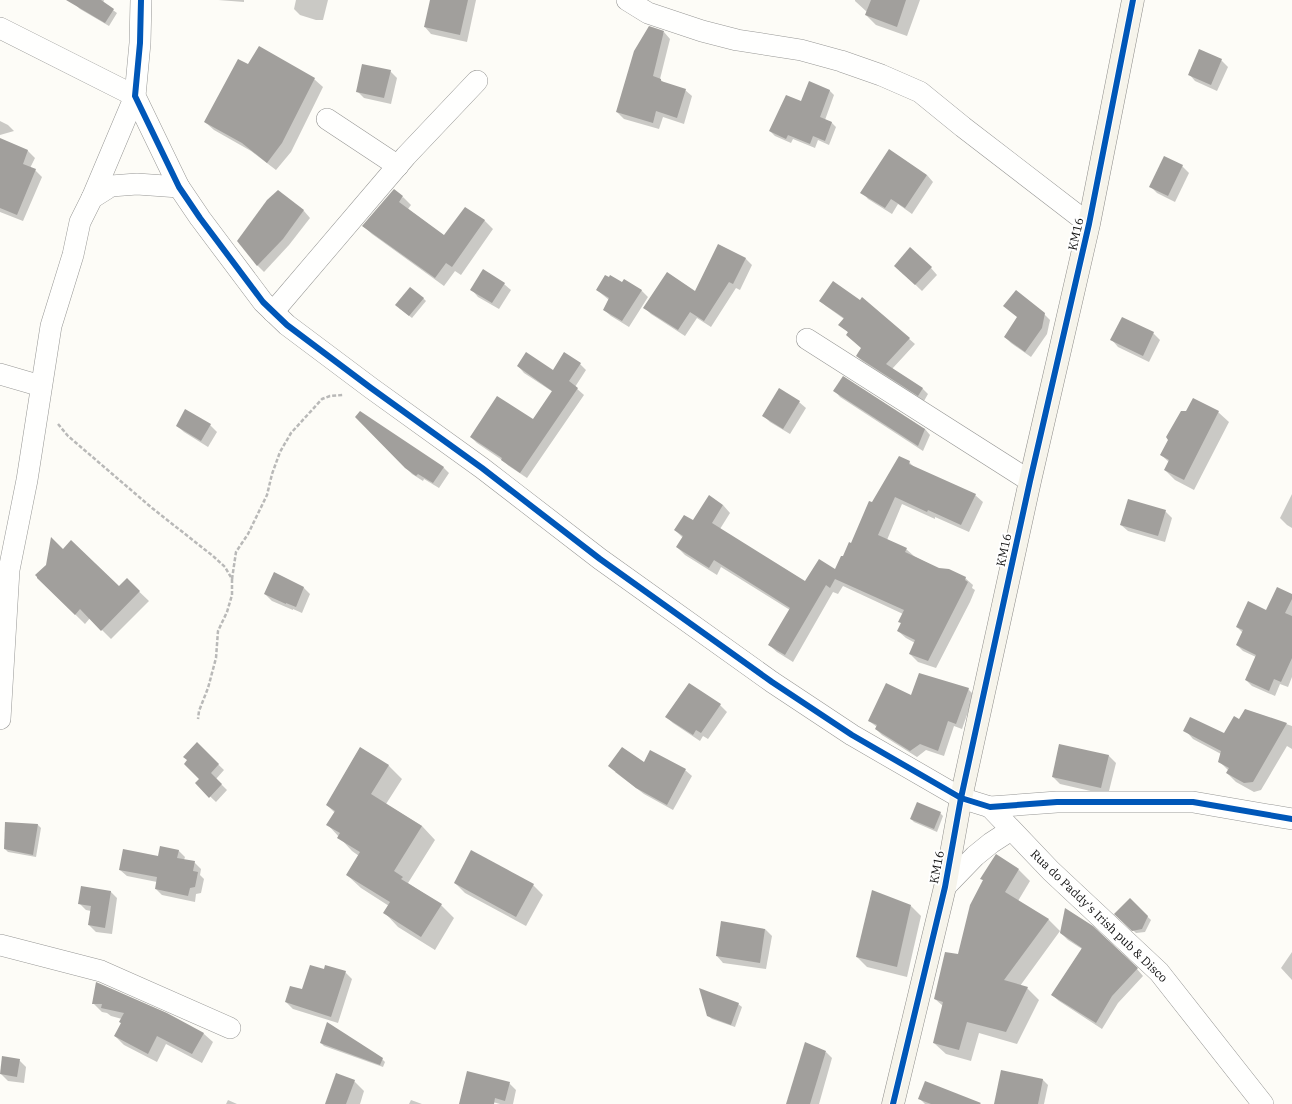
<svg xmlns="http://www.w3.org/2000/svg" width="1292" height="1104" font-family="'IBM Plex Serif',serif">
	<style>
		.shadow { fill: #0003 }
		.building { fill: #a19f9c }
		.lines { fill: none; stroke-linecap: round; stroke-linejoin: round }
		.street-casing { stroke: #979795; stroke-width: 22 }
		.secondary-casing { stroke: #8e8d8b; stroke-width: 23 }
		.path { stroke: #b9b9b8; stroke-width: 2.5; stroke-dasharray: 4 2; stroke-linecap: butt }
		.street { stroke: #fffffe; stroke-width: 21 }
		.secondary { stroke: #f6f4eb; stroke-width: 22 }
		.cycleway-casing { stroke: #fff; stroke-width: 8 }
		.cycleway { stroke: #0057b8; stroke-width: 6 }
		.labels { text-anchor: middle; stroke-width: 4; stroke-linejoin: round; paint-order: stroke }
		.street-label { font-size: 12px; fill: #111; stroke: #fff }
	</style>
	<rect width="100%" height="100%" fill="#fdfcf7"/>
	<g class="shadow">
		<path d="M80 0H104L103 3 117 13 109 26 80 9 77 6Z"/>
		<path d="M218 0H244V2Z"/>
		<path d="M296 0H328L323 20H316L300 15 294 9Z"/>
		<path d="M431 0H476L467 42 431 34 425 27Z"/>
		<path d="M855 0H920L907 36 876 25 866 15 867 12 855 1Z"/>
		<path d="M664 32 670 39 660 79 665 84 685 90 692 96 684 124 663 117 659 129 624 119 617 112Z"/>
		<path d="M1221 60 1228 67 1217 91 1195 81 1189 74Z"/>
		<path d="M249 66 314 79 323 87 291 152 276 170 251 151 214 130 205 122Z"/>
		<path d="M390 71 397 78 391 104 364 98 357 91Z"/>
		<path d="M829 90 834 95 825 120 831 122 836 127 829 145 818 140 815 148 793 139 791 143 775 136 770 131 802 103Z"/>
		<path d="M0 121 8 125 14 131 0 135Z"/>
		<path d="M9 143 28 151 35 158 30 168 35 170 42 177 23 221 0 212V164Z"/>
		<path d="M1182 166 1189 173 1175 202 1157 193 1151 187Z"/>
		<path d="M927 175 933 182 912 214 898 204 892 214 868 199 862 192Z"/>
		<path d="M278 192 304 211 310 218 289 245 264 272 257 265Z"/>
		<path d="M403 197 411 205 408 209 444 236 484 220 493 229 461 275 455 271 444 286 372 234 363 226Z"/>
		<path d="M719 245 746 259 752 265 740 290 736 288 711 327 697 318 685 336 651 314 645 308 696 292Z"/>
		<path d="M931 268 937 275 922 291 902 272Z"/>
		<path d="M623 283 641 290 648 297 629 327 611 316 604 310 609 300 597 290Z"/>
		<path d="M504 284 511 290 499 309 478 297 472 290Z"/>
		<path d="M423 298 426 301 412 318 399 308Z"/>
		<path d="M862 298 915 344 892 369 923 389 928 394 924 401 862 361 857 356 862 348 847 335 849 333 840 325 844 319 826 306 820 301H860Z"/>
		<path d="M1044 314 1050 320 1047 334 1031 357 1011 343 1005 337Z"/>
		<path d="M1153 333 1160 340 1149 362 1118 347 1112 340Z"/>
		<path d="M580 364 586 370 575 387 584 395 527 478 509 466 502 460 477 443 471 437 533 420 553 392 524 373 518 366 553 372Z"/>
		<path d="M835 391 925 429 930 435 923 451 840 397Z"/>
		<path d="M799 402 806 408 790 434 770 422 764 416Z"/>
		<path d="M360 412 444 468 449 473 439 488 424 479 423 481 412 474 356 417Z"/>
		<path d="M1218 412 1229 422 1194 490 1175 480 1165 470 1169 462 1161 455Z"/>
		<path d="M210 425 217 432 208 447 184 432 177 426Z"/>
		<path d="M909 462 915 468 975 495 983 502 969 532 935 517V519L902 504 887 540 906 549 914 556 939 569 965 578 973 585 972 588 975 590 970 602 936 668 918 662 910 654 915 643 906 638 898 631 901 623 903 614 843 586 838 594 833 592 793 662 777 652 769 645 790 610 721 567 717 575 685 555 677 547 683 538 675 530 723 505 730 513 720 529 806 583 836 570 852 545 873 504Z"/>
		<path d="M1292 494V528L1287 525 1280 518Z"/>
		<path d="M1165 511 1172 518 1165 542 1128 531 1121 525Z"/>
		<path d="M63 550 119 587 127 580 149 601 111 639 90 618 85 624 38 578Z"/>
		<path d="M275 573 304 588 310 594 302 613 293 609V610L272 601 265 594Z"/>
		<path d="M1292 595V677L1288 687 1280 684 1275 696 1252 686 1246 680 1256 657 1243 651 1237 645 1243 633 1237 627 1267 611Z"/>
		<path d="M689 684 720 705 727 712 708 739 703 736 700 741 673 723 666 717Z"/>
		<path d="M968 689 974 695 962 729 954 726 944 756 926 750 917 757 882 735 876 729 877 727 869 721 911 696Z"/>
		<path d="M1245 710 1292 726V749L1287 746 1261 790 1254 792 1236 782 1227 773 1229 771 1219 761 1221 754 1193 739 1185 730 1224 735 1239 721Z"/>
		<path d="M197 744 224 770 216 779 227 790 216 802 196 783 200 779Z"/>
		<path d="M1060 745 1109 756 1116 763 1108 795 1060 784 1053 777Z"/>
		<path d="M360 748 389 766 402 779 386 804 422 826 435 840 408 883 441 905 454 918 435 950 398 927 385 913 389 906 361 888 347 875 359 856 352 851 328 825 335 813 327 805Z"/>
		<path d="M644 764 685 770 692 776 673 810 644 794 615 772Z"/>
		<path d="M940 813 943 816 937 832 914 822 911 819Z"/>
		<path d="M6 823 38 825 41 828 36 857 8 852 5 849Z"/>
		<path d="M178 850 185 857 184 860 194 862 201 869 200 875 204 879 201 893 196 894 195 902 162 895 156 889 157 882 127 876 120 870Z"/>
		<path d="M1019 870 1030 881 1018 901 1049 920 1060 931 1020 986 1027 988 1039 1000 1017 1044 979 1033 971 1061 946 1054 934 1043 943 1006 935 999 958 956 984 881 981 878Z"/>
		<path d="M455 883 533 885 543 895 526 926 465 893Z"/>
		<path d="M110 891 117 898 112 934 96 932 89 925 91 911 86 910 79 903Z"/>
		<path d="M1130 900 1151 920 1145 932 1136 933 1116 914Z"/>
		<path d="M911 906 921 916 907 977 867 967 857 957Z"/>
		<path d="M765 929 772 936 766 969 723 963 717 956Z"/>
		<path d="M1061 933 1137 969 1143 976 1118 1003 1102 1029 1059 1001 1052 995 1082 949 1068 940Z"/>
		<path d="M1292 952V980L1281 968Z"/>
		<path d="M325 970 345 972 352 979 338 1023 293 1009 286 1002 302 991Z"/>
		<path d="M97 984 204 1034 213 1042 202 1063 166 1044 157 1062 124 1045 115 1036 122 1024 120 1022 122 1019 111 1016 107 1013 102 1012 93 1003Z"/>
		<path d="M738 1004 742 1007 735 1027 712 1019 708 1016Z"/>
		<path d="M321 1043 382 1059 385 1062 383 1067 324 1046Z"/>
		<path d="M826 1052 832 1058 819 1104H787Z"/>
		<path d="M19 1060 26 1067 24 1083 8 1081 1 1074Z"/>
		<path d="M1042 1079 1048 1085 1044 1104H996Z"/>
		<path d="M354 1081 364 1091 360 1104H326Z"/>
		<path d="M509 1083 516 1090 513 1104H500L485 1100 484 1104H472Z"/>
		<path d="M920 1099 970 1104H925Z"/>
		<path d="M228 1100 237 1104H226Z"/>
		<path d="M411 1100 422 1104H409Z"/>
	</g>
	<g class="building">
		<path d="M66 0H101L114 9 105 23Z"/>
		<path d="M430 0H468L460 35 424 27Z"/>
		<path d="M871 0H906L897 27 865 15Z"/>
		<path d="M649 26 664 31 653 76 661 79V81L686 89 677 118 656 111 653 123 616 112 634 51Z"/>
		<path d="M259 46 315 78 282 143 267 163 242 143 204 122 238 59 248 64Z"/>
		<path d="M1199 49 1222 59 1211 85 1188 75Z"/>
		<path d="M362 64 391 70 384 98 356 92Z"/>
		<path d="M809 81 830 90 820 117 832 122 825 141 813 136 810 144 788 135 786 139 769 131 786 95 801 101Z"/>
		<path d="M0 138 28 150 23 164 36 169 17 215 0 208Z"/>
		<path d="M889 149 927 175 905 208 891 199 885 208 860 193Z"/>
		<path d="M1164 156 1183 165 1168 196 1149 187Z"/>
		<path d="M394 189 403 196 399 202 444 235 465 207 485 220 452 267 446 263 435 278 362 226Z"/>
		<path d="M278 190 304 210 283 239 257 266 237 241 267 200Z"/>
		<path d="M718 244 746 258 733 284 729 282 704 321 690 312 678 330 643 308 667 272 695 291Z"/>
		<path d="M910 247 932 267 915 285 894 266Z"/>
		<path d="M483 269 505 283 492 303 470 290Z"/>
		<path d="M605 275 609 277 610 275 622 282 624 279 642 290 622 321 603 310 609 298 596 290Z"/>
		<path d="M833 281 860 300 862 297 910 338 886 364 923 388 918 396 856 356 861 348 846 335 848 332 838 325 844 318 819 301Z"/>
		<path d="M410 287 424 298 409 316 395 305Z"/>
		<path d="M1016 290 1045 313 1042 328 1025 352 1004 337 1017 317 1003 306Z"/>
		<path d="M1122 317 1154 332 1143 356 1110 340Z"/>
		<path d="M526 352 553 370 564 352 581 363 569 381 578 388 520 473 501 460 502 458 470 437 497 396 533 419 552 391 517 366Z"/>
		<path d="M843 376 925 429 918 446 833 391Z"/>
		<path d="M779 388 800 401 783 429 762 416Z"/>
		<path d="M1193 398 1219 411 1184 480 1164 470 1169 460 1160 455 1168 440 1166 437 1181 411H1186Z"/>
		<path d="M185 409 211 424 201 441 176 426Z"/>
		<path d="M360 411 444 467 433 483 418 474 416 476 405 468 355 417Z"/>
		<path d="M899 456 910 461 909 464 976 494 961 525 928 510 927 512 895 497 878 535 907 548 905 552 939 568 949 569 966 577 965 580 968 582 962 594 928 661 909 654 915 640 897 631 901 623 898 622 904 610 835 579 830 588 826 585 785 655 768 645 790 608 714 560 709 568 676 547 683 536 674 530 684 515 693 520 709 495 723 505 712 523 805 581 819 559 835 569 841 556H843L849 542 851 543 869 501 872 502Z"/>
		<path d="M1128 499 1166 510 1158 536 1120 525Z"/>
		<path d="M51 537 63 549 71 540 119 586 127 578 140 591 101 631 80 609 75 615 37 578V577L35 575 46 565Z"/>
		<path d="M274 572 304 587 296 607 286 603V604L264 594Z"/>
		<path d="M1277 587 1292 594V599L1285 613 1292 616V658L1281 682 1274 679 1269 691 1245 680 1256 655 1236 645 1243 630 1236 627 1248 601 1266 610Z"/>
		<path d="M919 673 969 688 956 724 948 721 938 751 920 744 910 751 875 729 877 725 868 721 886 683 911 695Z"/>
		<path d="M689 683 721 704 701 733 696 730 693 735 665 717Z"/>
		<path d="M1245 709 1287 723 1253 782 1244 783 1226 773 1229 768 1218 762 1221 751 1183 731 1190 717 1224 733 1234 716 1239 719Z"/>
		<path d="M197 742 219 764 211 773 222 784 209 798 195 783 199 779 184 764 187 760 183 757Z"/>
		<path d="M1059 744 1109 755 1101 788 1052 777Z"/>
		<path d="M360 747 389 765 371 794 422 826 394 871 403 877 401 879 442 904 421 937 383 913 390 902 346 875 360 852 337 838 340 833 326 825 335 811 326 805Z"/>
		<path d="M622 747 644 762 650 750 686 769 667 805 636 788 608 766Z"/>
		<path d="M917 802 941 812 934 829 910 819Z"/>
		<path d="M5 822 38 824 33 855 4 849Z"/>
		<path d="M160 846 179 850 177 858 195 861 193 871 198 872 195 887 190 888 188 896 155 889 157 877 119 870 123 849 158 856Z"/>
		<path d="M471 850 534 884 516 917 454 883Z"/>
		<path d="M996 854 1019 869 1005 892 1049 919 1004 980 1028 987 1006 1032 967 1022 959 1050 933 1043 943 1002 934 999 945 952 958 954 970 905 983 880 980 879Z"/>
		<path d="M81 886 111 891 105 928 88 925 91 906 78 904Z"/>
		<path d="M872 890 911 905 897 967 856 957Z"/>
		<path d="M1130 898 1148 916 1142 929 1132 931 1114 914Z"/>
		<path d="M1065 908 1093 926 1138 968 1112 996 1096 1023 1051 995 1082 948 1060 933Z"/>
		<path d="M721 921 765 929 760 963 716 956Z"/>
		<path d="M310 965 324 969 325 965 346 971 331 1017 285 1002 290 986 302 989Z"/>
		<path d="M96 982 167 1013 204 1033 192 1054 157 1036 148 1054 114 1036 121 1023 119 1022 124 1013 101 1008 102 1004H92Z"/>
		<path d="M699 988 739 1003 731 1025 707 1016Z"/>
		<path d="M327 1022 383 1058 380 1065 320 1043Z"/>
		<path d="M805 1042 826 1051 810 1104H786Z"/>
		<path d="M2 1056 20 1059 17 1077 0 1074Z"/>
		<path d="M1001 1070 1043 1079 1038 1104H994Z"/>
		<path d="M467 1071 510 1082 505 1101 495 1098 494 1104H459Z"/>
		<path d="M336 1073 355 1080 346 1104H325Z"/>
		<path d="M925 1081 981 1103 980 1104H931L918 1099Z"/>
	</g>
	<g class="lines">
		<defs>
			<g id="street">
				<path d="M141 0 140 43 135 96 179 187 200 218 263 302 287 325 371 388 482 468 600 559 772 682 852 735 961 798 990 807 1057 802H1193L1292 819"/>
				<path d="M627 0 648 13 702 31 737 40 801 50 841 61 881 75 920 92 963 127 1089 224"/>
				<path d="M0 28 135 96 92 198"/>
				<path d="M327 119 398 166"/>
				<path d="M273 312 406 156 477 81"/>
				<path d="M807 339 1030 481"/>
				<path d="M0 374 41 386"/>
				<path d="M0 719 9 570 27 480 51 326 73 255 80 222 92 198 111 186 137 184 179 187"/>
				<path d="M990 807 1051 871 1159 972 1263 1104"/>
				<path d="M945 887 975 856 991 843 1011 830"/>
				<path d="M0 945 101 971 230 1028"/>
			</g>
			<path id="secondary" d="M893 1104 945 887 961 798 1030 481 1089 224 1133 0"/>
		</defs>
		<use href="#street" class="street-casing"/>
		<use href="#secondary" class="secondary-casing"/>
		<g class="path">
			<path d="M58 424 68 436 152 508 213 556 225 567 232 579V595L227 612 218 631 216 658 208 688 199 711 198 719"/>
			<path d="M232 579 236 552 248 534 267 495 272 474 280 452 291 433 322 399 330 396 343 395"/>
		</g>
		<use href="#street" class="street"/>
		<use href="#secondary" class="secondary"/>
		<defs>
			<g id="cycleway">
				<path d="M141 0 140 43 135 96 179 187 200 218 263 302 287 325 371 388 482 468 600 559 772 682 852 735 961 798 990 807 1057 802H1193L1292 819"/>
				<path d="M893 1104 945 887 961 798 1030 481 1089 224 1133 0"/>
			</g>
		</defs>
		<use href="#cycleway" class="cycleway-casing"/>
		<use href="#cycleway" class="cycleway"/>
	</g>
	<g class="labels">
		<g class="street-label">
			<text transform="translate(1076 234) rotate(-77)" y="4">KM16</text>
			<text transform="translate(1004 550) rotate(-78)" y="4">KM16</text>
			<text transform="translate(937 867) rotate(-79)" y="4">KM16</text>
			<text transform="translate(1099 916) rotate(44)" y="4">Rua do Paddy's Irish pub &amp; Disco</text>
		</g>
	</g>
</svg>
